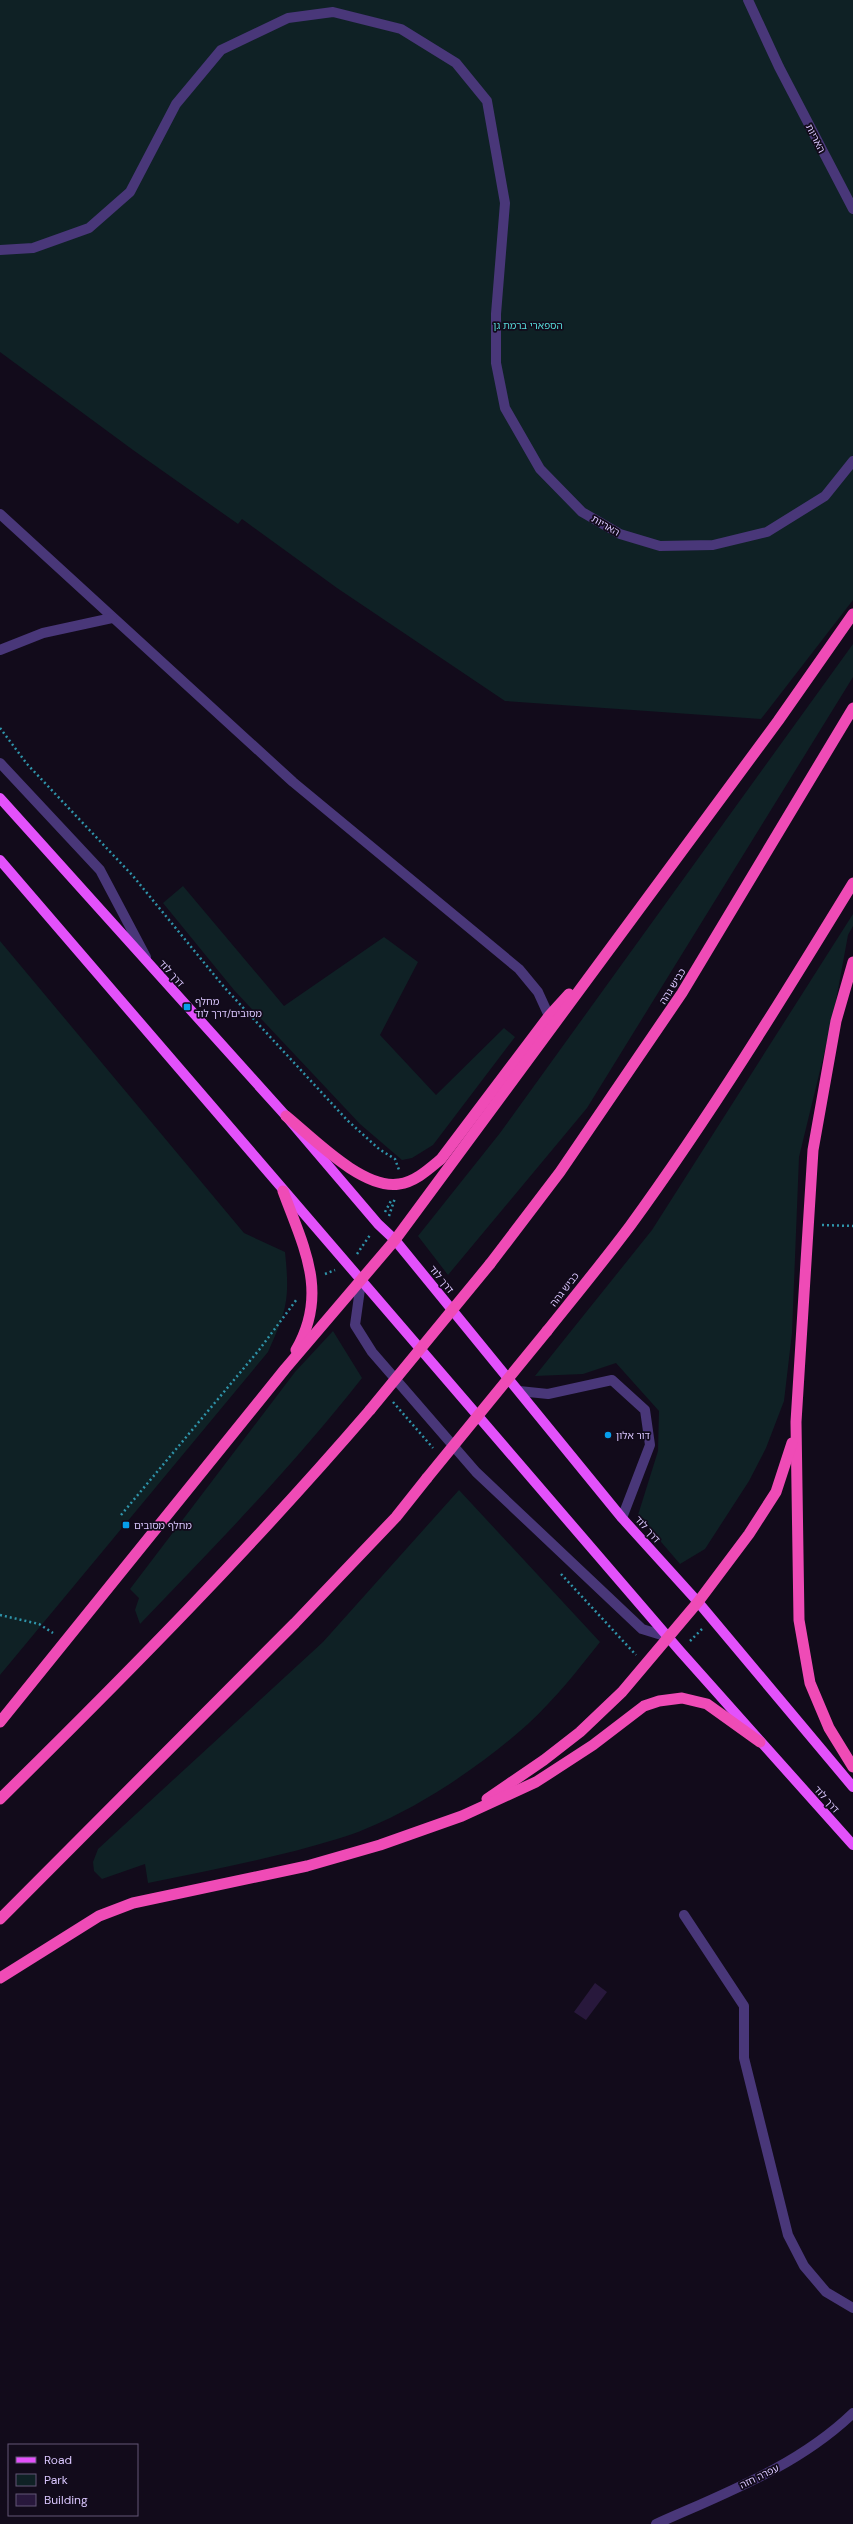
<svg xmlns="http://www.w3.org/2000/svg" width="853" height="2524" font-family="'DM Sans','Noto Sans Hebrew',sans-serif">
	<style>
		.green { fill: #0f2125 }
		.building { fill: #28183c }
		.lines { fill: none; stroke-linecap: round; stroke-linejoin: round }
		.path { stroke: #2f94aa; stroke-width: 2.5; stroke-dasharray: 2 3; stroke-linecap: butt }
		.service { stroke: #493779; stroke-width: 10 }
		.minor { stroke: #493779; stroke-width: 10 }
		.primary { stroke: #e351fb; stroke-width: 10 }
		.trunk { stroke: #ef4bb6; stroke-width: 11 }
		.trunk-bridge { stroke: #ef4bb6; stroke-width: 11 }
		.poi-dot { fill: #069eeb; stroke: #120b1b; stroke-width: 1.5 }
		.labels { text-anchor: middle; stroke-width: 3.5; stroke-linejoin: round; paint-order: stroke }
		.street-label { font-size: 10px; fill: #dac7fe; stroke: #120b1b }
		.park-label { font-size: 10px; fill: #56dad8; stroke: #120b1b }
		.poi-label { font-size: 10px; fill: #dac7fe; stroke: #120b1b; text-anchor: start }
	</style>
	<rect width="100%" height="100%" fill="#120b1b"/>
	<g class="green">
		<path d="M0 0H853V600L761 719 505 701 337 588 242 519 238 524 133 450 0 352Z"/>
		<path d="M853 644V677L587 1108 448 1275 418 1236 500 1133Z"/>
		<path d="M183 886 284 1006 384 937 418 962 380 1035 436 1095 504 1028 515 1037 433 1145 412 1158 402 1160 360 1124 234 990 163 903Z"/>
		<path d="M853 914V926L848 935 833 1017 799 1157 792 1333 784 1401 766 1448 749 1481 705 1549 680 1564 638 1515 658 1451 659 1411 616 1363 583 1374 535 1376 652 1230Z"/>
		<path d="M0 941 244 1233 285 1252C290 1299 287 1310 268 1352L0 1675Z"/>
		<path d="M333 1331 362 1378C294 1465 217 1544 140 1624L135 1610 139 1598 130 1589 295 1372Z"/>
		<path d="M459 1490 600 1642C578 1670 555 1699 528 1724 478 1769 402 1820 337 1839 275 1858 211 1870 148 1883L145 1864 102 1879 94 1871 93 1862 98 1849 323 1642Z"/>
	</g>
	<path class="building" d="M595 1983 607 1992 586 2020 574 2012Z"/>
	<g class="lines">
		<g class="path">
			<path d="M0 728 27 764 133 876 224 987 347 1120 379 1149 395 1159 399 1170"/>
			<path d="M385 1212 392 1199"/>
			<path d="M389 1216 395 1198"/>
			<path d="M822 1225 853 1226"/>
			<path d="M357 1254 370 1235"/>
			<path d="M325 1274 335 1270"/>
			<path d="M393 1402 433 1448"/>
			<path d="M121 1515 259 1350 297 1299"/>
			<path d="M561 1574 636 1655"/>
			<path d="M0 1615 39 1624 53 1633"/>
			<path d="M690 1641 702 1629"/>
		</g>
		<g class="service">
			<path d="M748 0 779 67 853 209"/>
			<path d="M0 250 33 248 89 228 130 192 176 104 221 50 288 18 333 12 401 29 456 63 487 101 505 203 496 314V363L505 408 540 469 582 512 620 534 660 546 713 545 767 532 825 496 853 461"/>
			<path d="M0 514 293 782 519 969 538 992 549 1016"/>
			<path d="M0 650 43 633 112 618"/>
			<path d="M0 763 100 870 146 957"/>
			<path d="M361 1282 355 1325 372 1352 476 1472 642 1629 668 1637"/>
			<path d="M519 1391 548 1394 612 1380 645 1410 650 1445 622 1518"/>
			<path d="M684 1915 744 2006V2058L788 2235 804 2266 826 2292 853 2308"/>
		</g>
		<path class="minor" d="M656 2524C725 2493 798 2466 853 2413"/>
		<g class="primary">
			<path d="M0 798 286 1116 378 1224 395 1240 622 1518 698 1602 853 1787"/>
			<path d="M0 860 680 1651 853 1845"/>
		</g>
		<g class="trunk">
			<path d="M853 962 836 1021 813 1150 796 1422 799 1620 810 1683 829 1728 853 1767"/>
			<path d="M286 1116C313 1138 363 1190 399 1184 415 1182 429 1169 441 1159L549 1016 569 994"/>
			<path d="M283 1191C304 1248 329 1293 296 1350"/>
			<path d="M490 1264 560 1172 682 993 853 708"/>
			<path d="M547 1331C575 1296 603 1262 630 1226 710 1116 782 999 853 883"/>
			<path d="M0 1722 285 1369 395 1240 778 721 853 614"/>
			<path d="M0 1799C128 1673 253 1546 370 1410"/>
			<path d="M487 1799 544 1760 580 1732 622 1692 698 1602 749 1534 776 1492 792 1443"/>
			<path d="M0 1919 295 1623 396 1517 427 1478"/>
			<path d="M0 1978 99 1916 133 1903 307 1866 380 1845 462 1816 536 1782 593 1745 644 1706 659 1701 682 1698 707 1704 760 1742"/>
		</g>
		<g class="trunk-bridge">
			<path d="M370 1410 490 1264"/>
			<path d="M427 1478 547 1331"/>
		</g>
	</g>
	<g class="poi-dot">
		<rect x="183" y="1003" width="8" height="8" rx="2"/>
		<circle cx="608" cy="1435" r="4"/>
		<rect x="122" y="1521" width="8" height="8" rx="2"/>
	</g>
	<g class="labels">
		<g class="street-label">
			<text transform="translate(816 138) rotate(63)" y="4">האריות</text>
			<text transform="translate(606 525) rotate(30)" y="4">האריות</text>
			<text transform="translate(172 973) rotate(48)" y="4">דרך לוד</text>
			<text transform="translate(672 986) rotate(-58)" y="4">כביש גהה</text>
			<text transform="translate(442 1279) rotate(51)" y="4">דרך לוד</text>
			<text transform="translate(564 1289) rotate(-52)" y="4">כביש גהה</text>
			<text transform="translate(648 1529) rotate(48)" y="4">דרך לוד</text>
			<text transform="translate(827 1799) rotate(48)" y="4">דרך לוד</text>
			<text transform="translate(759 2476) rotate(-26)" y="4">עפרה חזה</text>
		</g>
		<g class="park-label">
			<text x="528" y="329">הספארי ברמת גן</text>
		</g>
		<g class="poi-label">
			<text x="195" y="1005">מחלף<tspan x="195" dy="12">מסובים/דרך לוד</tspan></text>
			<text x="616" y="1439">דור אלון</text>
			<text x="134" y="1529">מחלף מסובים</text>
		</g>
	</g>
	<rect x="8" y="2444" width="130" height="72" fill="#120b1b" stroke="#625676"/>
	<rect x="16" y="2457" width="20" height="6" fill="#e351fb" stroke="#625676"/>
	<text x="44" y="2464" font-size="12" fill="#dac7fe">Road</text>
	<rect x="16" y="2474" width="20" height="12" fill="#0f2125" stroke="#625676"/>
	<text x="44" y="2484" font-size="12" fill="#dac7fe">Park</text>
	<rect x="16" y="2494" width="20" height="12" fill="#28183c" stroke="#625676"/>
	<text x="44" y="2504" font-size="12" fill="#dac7fe">Building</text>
</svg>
